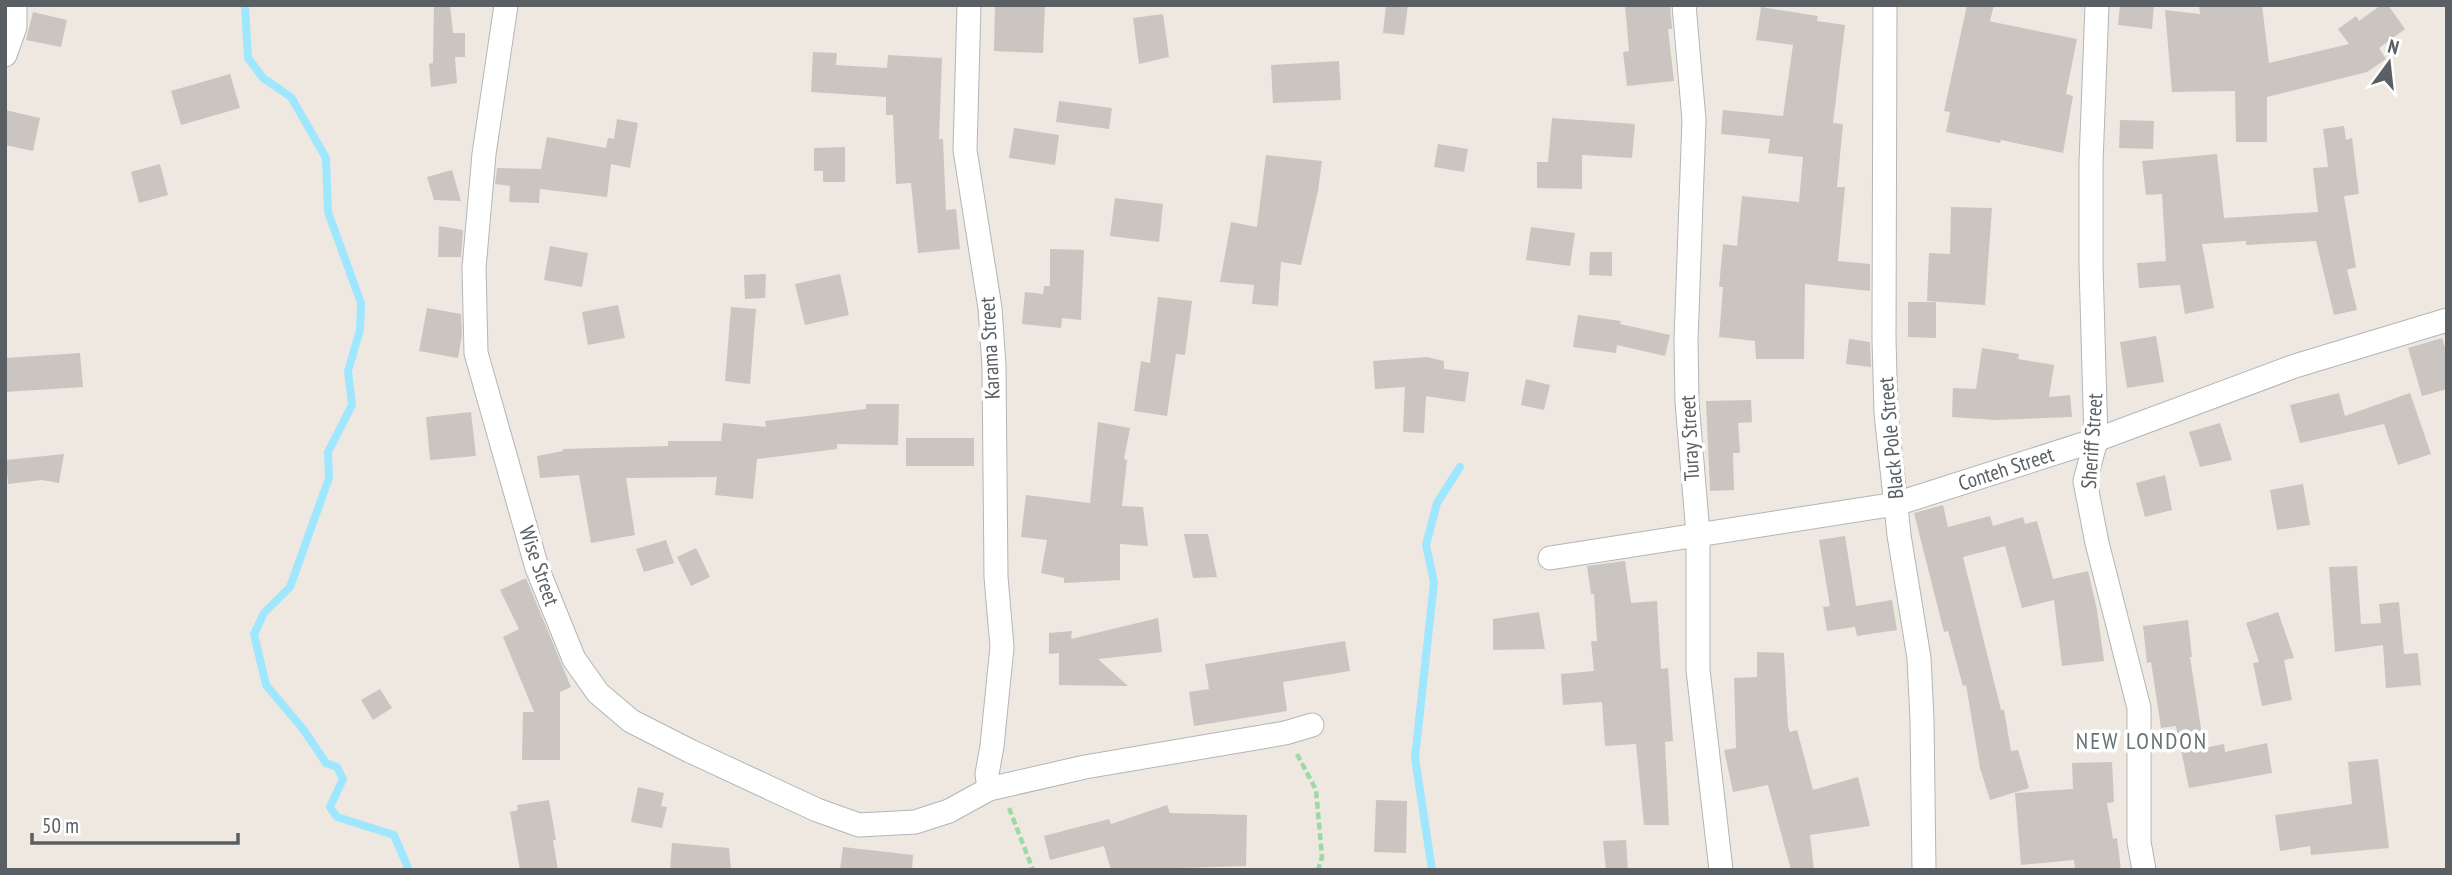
<svg xmlns="http://www.w3.org/2000/svg" width="2452" height="875" font-family="'PT Sans Narrow',sans-serif">
	<style>
		.lines { fill: none; stroke-linecap: round; stroke-linejoin: round }
		.stream { stroke: #9fe7ff; stroke-width: 8 }
		.building { fill: #cac5c0 }
		.street-casing { stroke: #b2b6b9; stroke-width: 25 }
		.path { stroke: #9ddaa2; stroke-width: 4.5; stroke-dasharray: 7 3.5; stroke-linecap: butt }
		.street { stroke: #fff; stroke-width: 23 }
		.labels { text-anchor: middle; stroke-width: 7; stroke-linejoin: round; paint-order: stroke }
		.street-label { font-size: 21px; fill: #595f63; stroke: #fff }
		.neighbourhood-label { font-size: 23px; letter-spacing: 2px; fill: #6a7275; stroke: #fff }
	</style>
	<rect width="100%" height="100%" fill="#eee8e1"/>
	<g class="lines">
		<g class="stream">
			<path d="M245 5 248 58 263 78 291 97 326 158 328 212 361 303 360 330 348 371 352 405 328 452 329 478 290 587 264 613 254 634 266 685 303 729 326 763 337 767 343 779 330 807 337 817 394 835 409 870"/>
			<path d="M1432 870 1415 758 1434 582 1426 545 1437 503 1460 467"/>
		</g>
	</g>
	<g class="building">
		<path d="M434 5H450L453 33H465V57H455L457 83 431 87 429 64 433 63Z"/>
		<path d="M995 5H1045L1043 53 994 51Z"/>
		<path d="M1386 5H1408L1404 35 1383 33Z"/>
		<path d="M1625 5H1670L1672 29H1668L1674 81 1627 86 1623 52 1629 51Z"/>
		<path d="M1967 5H1994L1990 21 1993 22 2077 39 2066 94 2073 96 2063 153 2001 140 2000 143 1946 132 1950 112 1944 111Z"/>
		<path d="M2120 5H2154L2152 29 2118 25Z"/>
		<path d="M2199 5H2262L2269 63 2349 44 2338 29 2356 16 2359 21 2381 5H2388L2405 29 2379 48 2386 59 2367 72 2267 97V142H2236L2235 91 2172 92 2165 10 2200 14Z"/>
		<path d="M1761 7 1818 16 1817 21 1845 25 1833 123 1843 124 1837 187H1845L1838 261 1870 264V291L1805 284 1804 359H1756L1755 341 1719 337 1723 287H1719L1723 244 1737 246 1742 196 1799 202 1803 157 1768 153 1770 139 1721 134 1723 110 1783 116 1793 45 1756 40Z"/>
		<path d="M33 12 67 20 61 47 26 40Z"/>
		<path d="M1163 14 1169 57 1139 64 1133 18Z"/>
		<path d="M813 52 837 53 836 65 887 68 888 55 942 58 939 139H943L946 210 956 209 960 249 918 253 911 183 896 184 893 115H886V97L811 92Z"/>
		<path d="M1339 61 1341 100 1273 103 1271 65Z"/>
		<path d="M230 74 240 108 181 125 171 91Z"/>
		<path d="M1059 101 1112 108 1109 129 1056 122Z"/>
		<path d="M5 110 40 118 33 151 5 145Z"/>
		<path d="M1552 118 1635 124 1632 158 1582 155V189L1537 188V162H1548Z"/>
		<path d="M617 119 638 123 630 168 611 164 607 197 540 189 539 203 509 202 510 186 495 184 497 168 541 169 547 137 606 148 608 138 614 139Z"/>
		<path d="M2120 120 2154 121 2153 149 2119 148Z"/>
		<path d="M2344 126 2346 140 2352 138 2359 194 2344 196 2356 267 2347 270 2357 310 2334 315 2316 241 2246 245V241L2202 244 2214 308 2185 314 2180 285 2139 288 2137 263 2166 261 2162 194 2146 195 2142 161 2217 154 2224 218 2318 212 2313 168 2328 167 2323 129Z"/>
		<path d="M1014 128 1059 135 1055 165 1009 158Z"/>
		<path d="M1438 144 1468 149 1464 172 1434 167Z"/>
		<path d="M845 147V182H823V171H814V148Z"/>
		<path d="M1266 155 1322 161 1318 191 1301 265 1281 262 1278 306 1252 304 1254 285 1220 282 1231 222 1257 227Z"/>
		<path d="M160 164 168 195 139 203 131 172Z"/>
		<path d="M452 170 461 201 434 200 427 177Z"/>
		<path d="M1115 198 1163 204 1159 242 1110 236Z"/>
		<path d="M1951 207 1992 208 1985 305 1927 301 1929 253 1950 254Z"/>
		<path d="M439 226 463 230 461 257H438Z"/>
		<path d="M1531 227 1575 233 1570 266 1526 260Z"/>
		<path d="M550 246 588 253 582 287 544 280Z"/>
		<path d="M1050 249 1084 250 1081 320 1062 318 1061 328 1022 324 1025 292 1043 294 1044 286H1050Z"/>
		<path d="M1590 252H1612V276L1589 275Z"/>
		<path d="M766 274 765 298 745 299 744 275Z"/>
		<path d="M840 274 849 315 805 325 795 284Z"/>
		<path d="M1158 297 1192 301 1185 355 1176 354 1167 416 1134 411 1141 361 1150 363Z"/>
		<path d="M1908 302H1936V338L1908 337Z"/>
		<path d="M618 305 625 338 588 345 582 312Z"/>
		<path d="M731 307 756 309 750 384 725 381Z"/>
		<path d="M427 308 461 314 462 335 458 358 419 351Z"/>
		<path d="M1578 315 1621 321 1620 324 1670 335 1665 356 1617 345 1616 353 1573 347Z"/>
		<path d="M2156 336 2164 382 2127 388 2120 342Z"/>
		<path d="M2442 338 2447 354V389L2422 396 2408 348Z"/>
		<path d="M1849 339 1870 342 1871 367 1846 364Z"/>
		<path d="M1982 348 2019 354 2018 359 2054 365 2049 397 2070 395 2072 417 1996 420 1952 417 1953 388 1976 389Z"/>
		<path d="M80 353 83 387 5 392V358Z"/>
		<path d="M1427 357 1444 361V369L1469 372 1465 402 1426 396 1424 433 1403 432 1405 387 1375 389 1373 361Z"/>
		<path d="M1526 379 1550 385 1544 410 1521 405Z"/>
		<path d="M2339 393 2345 416 2410 393 2431 454 2398 465 2384 424 2300 443 2290 405Z"/>
		<path d="M1751 400 1752 422 1738 423 1740 453H1733L1734 490 1710 491 1706 401Z"/>
		<path d="M866 404H899L898 445 837 444V449L757 459 753 499 715 495 717 477 626 478 635 535 591 543 579 475 540 478 537 456 563 451V449L668 446V441H721L723 423 766 427 765 421 866 409Z"/>
		<path d="M471 412 476 456 430 460 426 417Z"/>
		<path d="M1098 422 1130 428 1124 459 1127 460 1122 506 1143 507 1148 546 1120 544V580L1064 583V578L1041 573 1047 540 1021 537 1026 495 1090 503Z"/>
		<path d="M2220 423 2232 460 2200 467 2189 432Z"/>
		<rect x="906" y="438" width="68" height="28"/>
		<path d="M64 454 59 483 42 480 8 484 6 460Z"/>
		<path d="M2165 475 2172 510 2145 517 2136 483Z"/>
		<path d="M2303 484 2310 525 2277 530 2270 490Z"/>
		<path d="M1943 505 1948 527 1990 516 1993 526 2023 517 2025 524 2037 521 2053 579 2088 571 2097 610 2104 661 2062 666 2054 600 2022 608 2005 546 1963 557 2001 710H2004L2011 751 2018 750 2029 788 1990 800 1980 768 1966 685 1963 686 1948 631 1944 632 1914 513Z"/>
		<path d="M1184 534H1208L1217 577 1193 578Z"/>
		<path d="M1845 536 1856 606 1892 600 1897 630 1857 636 1855 627 1827 631 1823 607 1830 606 1819 540Z"/>
		<path d="M666 540 674 563 644 572 636 549Z"/>
		<path d="M696 548 710 577 691 586 677 557Z"/>
		<path d="M1625 561 1631 603 1657 601 1661 669 1668 668 1673 741 1665 742 1669 825H1644L1636 744 1605 746 1602 702 1563 705 1561 674 1594 671 1591 641H1597L1594 594H1591L1587 566Z"/>
		<path d="M2357 566 2361 624 2381 623 2379 604 2399 602 2404 654 2418 653 2421 685 2386 688 2383 645 2335 652 2329 567Z"/>
		<path d="M526 578 571 687 560 692V760H522L523 712H534L503 637 519 629 500 590Z"/>
		<path d="M1539 612 1545 649 1493 650V619Z"/>
		<path d="M2278 612 2294 658 2284 660 2292 700 2262 706 2253 663 2259 662 2246 623Z"/>
		<path d="M1158 618 1162 652 1098 659 1128 686 1059 685V653L1049 654V633L1072 631 1071 639Z"/>
		<path d="M2188 620 2192 657H2190L2204 748 2224 744 2225 752 2267 743 2272 773 2189 788 2176 726 2161 728 2151 662 2147 663 2143 626Z"/>
		<path d="M1345 641 1350 671 1283 682 1287 711 1194 726 1189 692 1209 689 1205 664Z"/>
		<path d="M1757 652 1784 653 1788 727 1790 732 1797 730 1813 790 1858 777 1870 826 1810 835 1814 870H1791L1768 785 1733 792 1724 750 1736 748 1734 678 1757 677Z"/>
		<path d="M380 689 392 708 373 720 361 700Z"/>
		<path d="M2378 759 2389 848 2311 855 2310 846 2280 851 2275 815 2352 804 2348 762Z"/>
		<path d="M2112 762 2114 802 2107 803 2113 839 2117 838 2121 870H2075L2074 860 2021 865 2015 793 2073 789 2072 763Z"/>
		<path d="M638 787 664 793 661 806 667 807 662 828 631 822Z"/>
		<path d="M549 800 556 840H553L558 870H520L510 812 518 810 517 805Z"/>
		<path d="M1376 800 1407 801 1406 853 1374 852Z"/>
		<path d="M1167 805 1170 813 1247 815 1246 866 1111 870 1104 846 1050 860 1044 836 1109 819 1111 824Z"/>
		<path d="M1626 840 1628 870H1606L1603 841Z"/>
		<path d="M672 843 729 848 731 870H670Z"/>
		<path d="M843 847 913 855 912 870H840Z"/>
	</g>
	<g class="lines">
		<defs>
			<g id="street">
				<path d="M506 5 484 154 474 268 476 353 537 568 574 659 598 693 631 721 690 751 817 810 859 825 915 822 949 811 989 789 1085 767 1285 733 1312 725"/>
				<path d="M969 5 965 150 990 308 994 366 996 577 1002 647 992 746 987 774 989 789"/>
				<path d="M1684 5 1694 120 1686 340 1687 402 1698 534V670L1721 870"/>
				<path d="M1885 5 1884 339 1886 413 1899 535 1919 658 1922 720 1924 870"/>
				<path d="M2097 5 2091 163V265L2096 440 2085 481 2097 543 2139 708V842L2144 870"/>
				<path d="M5 55 15 27V5"/>
				<path d="M1550 558 1896 504 2096 440 2295 366 2447 320"/>
			</g>
		</defs>
		<use href="#street" class="street-casing"/>
		<g class="path">
			<path d="M1297 754 1316 790 1322 857 1318 870"/>
			<path d="M1009 808 1033 870"/>
		</g>
		<use href="#street" class="street"/>
	</g>
	<g class="labels">
		<g class="street-label">
			<text transform="translate(990 348) rotate(-93)" y="7">Karama Street</text>
			<text transform="translate(1690 438) rotate(-93)" y="7">Turay Street</text>
			<text transform="translate(1891 438) rotate(-95)" y="7">Black Pole Street</text>
			<text transform="translate(2092 441) rotate(-86)" y="7">Sheriff Street</text>
			<text transform="translate(2006 469) rotate(-18)" y="7">Conteh Street</text>
			<text transform="translate(539 566) rotate(71)" y="7">Wise Street</text>
		</g>
		<g class="neighbourhood-label">
			<text x="2142" y="749">NEW LONDON</text>
		</g>
	</g>
	<rect width="2452" height="875" fill="none" stroke="#595f63" stroke-width="14"/>
	<g transform="translate(2389 63) rotate(15)" stroke="#ffffff" stroke-width="5" paint-order="stroke">
	<path d="M0-5L12 26L0 18L-12 26Z" fill="#595f63"/>
	<text y="-10" font-size="19" font-weight="bold" text-anchor="middle" fill="#595f63">N</text>
	</g>
	<path d="M32 833v10h206v-10" fill="none" stroke="#595f63" stroke-width="3.5"/>
	<text x="42" y="833" font-size="21" fill="#595f63" stroke="#ffffff" stroke-width="5" paint-order="stroke">50 m</text>
</svg>
